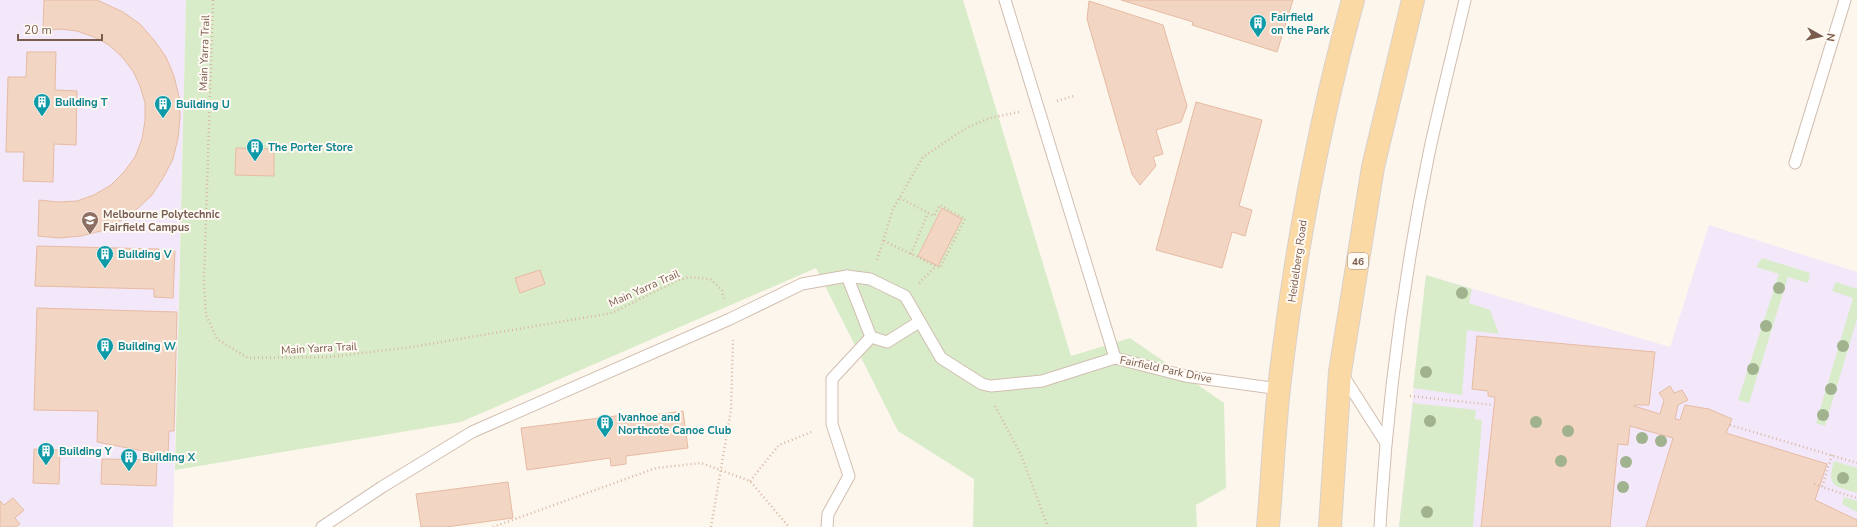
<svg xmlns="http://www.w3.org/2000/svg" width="1857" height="527" font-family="'Nunito Sans',sans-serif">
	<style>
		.education { fill: #f3e8fa }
		.green { fill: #d8ecc9 }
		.building { fill: #f3d5c3; stroke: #e6bba3 }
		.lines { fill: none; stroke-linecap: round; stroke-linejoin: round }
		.lane-casing { stroke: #d1beb0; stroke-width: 13 }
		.primary-casing { stroke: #dad1cd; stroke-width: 24 }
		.path { stroke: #d9b8a5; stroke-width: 2.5; stroke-dasharray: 1 3; stroke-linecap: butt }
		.lane { stroke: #fff; stroke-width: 11 }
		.primary { stroke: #fbd9a5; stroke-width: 22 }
		.tree { fill: #a0b28e }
		.labels { text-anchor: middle; stroke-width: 4; stroke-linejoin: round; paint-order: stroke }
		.shield { fill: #fffaf3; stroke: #a28b7f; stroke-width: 1 }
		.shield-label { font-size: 10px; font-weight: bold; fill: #7a5c4d }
		.culture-label { font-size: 11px; font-weight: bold; fill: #0d838f; stroke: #fffaf3; text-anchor: start }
		.street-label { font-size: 11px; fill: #7a5c4d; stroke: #fffaf3 }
		.education-label { font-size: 11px; font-weight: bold; fill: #785e54; stroke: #fffaf3; text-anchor: start }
	</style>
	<rect width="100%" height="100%" fill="#fdf6ec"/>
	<g class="education">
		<path d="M0 0H186L173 527H0Z"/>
		<path d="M1709 225 1857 272V527H1399L1426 275 1670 347Z"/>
	</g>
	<g class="green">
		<path d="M186 0H963L1071 356 1130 338 1224 403 1226 488 1196 505 1197 527H973L974 479 898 431 816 268 461 422 175 470Z"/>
		<path d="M1762 258 1810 273 1808 283 1788 277 1749 403 1738 400 1779 274 1756 267Z"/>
		<path d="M1426 275 1472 289 1469 303 1490 310 1499 334 1467 330 1462 395 1413 388Z"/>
		<path d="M1836 282 1857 289V319L1825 426 1816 423 1853 298 1832 291Z"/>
		<path d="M1413 403 1476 410 1475 419 1482 420 1473 527H1399Z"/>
		<path d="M1834 461 1857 468V493C1835 486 1826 487 1834 461Z"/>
		<path d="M1844 497 1857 501V512L1842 504Z"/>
	</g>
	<g class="building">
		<path d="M44 0H97L123 12 140 24 154 40 166 57 174 76 179 97 180 117 178 138 173 159 163 178 152 195 137 209 119 222 101 231 81 236 59 238 38 236 39 200 58 202 77 201 94 195 111 185 124 172 135 157 142 139 145 121V103L140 86 133 71 122 57 109 45 94 37 77 31 60 29 43 31Z"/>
		<path d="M1121 0H1293L1277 52 1192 25 1193 22Z"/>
		<path d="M1089 1 1163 25 1187 106 1181 122 1156 130 1163 154 1153 157 1156 166 1140 185 1132 174 1087 19Z"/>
		<path d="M27 52H56L55 90 77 91 76 145 54 144 53 182 23 181 24 152H6L8 77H26Z"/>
		<path d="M1196 102 1262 120 1239 206 1252 210 1245 236 1232 232 1222 268 1156 250Z"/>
		<path d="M236 148 274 149V176L235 175Z"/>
		<path d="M942 208 962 219 938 266 918 256Z"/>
		<path d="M37 246 159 249V251H175L173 298 154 297V289L35 286Z"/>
		<path d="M540 270 545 284 520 293 515 278Z"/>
		<path d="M37 308 177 312 174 431H169L168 456 97 442 98 411 34 410Z"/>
		<path d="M1477 336 1655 352 1649 405H1634V406L1660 414 1664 400 1659 393 1670 386 1674 393 1682 390 1688 400 1678 405 1675 419 1680 420 1685 405 1709 409 1732 419 1726 433 1827 464 1815 500 1857 520V527H1646L1673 438 1630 426 1628 445 1618 444 1610 527H1481L1495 397 1488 396V391L1472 389Z"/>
		<path d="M683 411 688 448 626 456V464L611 466 610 458 527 470 521 428 623 415 624 419Z"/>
		<path d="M34 449 60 450 59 484 33 483Z"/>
		<path d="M102 459 157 460 156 486 101 484Z"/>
		<path d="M508 482 513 518 446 527H421L416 494Z"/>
		<path d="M13 498 24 510 15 518 20 524 16 527H0V501L4 505Z"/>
	</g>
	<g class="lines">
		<defs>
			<g id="lane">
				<path d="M1005 0 1115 358"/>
				<path d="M1795 163 1845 0"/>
				<path d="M847 276 871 337"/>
				<path d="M871 337 887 342 919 322"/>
				<path d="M1342 374 1386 443"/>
				<path d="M322 527 382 487 472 432 730 319 802 284 847 276 870 279 905 296 941 358 982 384 991 386 1042 381 1115 358 1185 376 1279 389"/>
				<path d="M827 527 828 514 849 476 832 424V379L871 337"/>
				<path d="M1380 527C1387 401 1404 276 1429 153 1440 102 1453 51 1465 0"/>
			</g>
			<g id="primary">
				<path d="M1268 527C1272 481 1274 434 1279 388 1294 258 1318 127 1353 0"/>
				<path d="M1330 527 1340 372 1373 167 1413 0"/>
			</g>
		</defs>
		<use href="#lane" class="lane-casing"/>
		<use href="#primary" class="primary-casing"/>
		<g class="path">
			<path d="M213 0 204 280 206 315 217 339 248 358 328 357 412 347 612 313 676 281 689 277 710 279 722 290 724 300"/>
			<path d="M1057 101 1074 96"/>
			<path d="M884 241 940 268 965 219 940 205 934 216 900 198"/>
			<path d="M911 254 928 213"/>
			<path d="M877 260 893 209 923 157 966 128 990 118 1019 112"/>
			<path d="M919 283 936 266"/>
			<path d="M1410 396 1493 405"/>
			<path d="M995 406 1021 455 1048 527"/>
			<path d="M1730 425 1857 463"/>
			<path d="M1832 455 1822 487 1857 498"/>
			<path d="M750 481 779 445 814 431"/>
			<path d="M1814 484 1822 487"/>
			<path d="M493 527 656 468 701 463 750 481 789 527"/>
			<path d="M711 527 731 410 733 340"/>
		</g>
		<use href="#lane" class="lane"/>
		<use href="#primary" class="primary"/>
	</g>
	<g class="tree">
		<circle cx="1779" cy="288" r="6"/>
		<circle cx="1462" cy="293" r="6"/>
		<circle cx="1766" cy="326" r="6"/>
		<circle cx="1843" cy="346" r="6"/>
		<circle cx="1753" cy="369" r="6"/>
		<circle cx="1426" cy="372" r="6"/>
		<circle cx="1831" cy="389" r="6"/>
		<circle cx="1823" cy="415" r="6"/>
		<circle cx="1430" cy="421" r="6"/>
		<circle cx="1536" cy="422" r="6"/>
		<circle cx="1568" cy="431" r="6"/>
		<circle cx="1642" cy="438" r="6"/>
		<circle cx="1661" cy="441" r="6"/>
		<circle cx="1561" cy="461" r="6"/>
		<circle cx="1626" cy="462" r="6"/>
		<circle cx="1843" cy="478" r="6"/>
		<circle cx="1623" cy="487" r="6"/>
		<circle cx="1427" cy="512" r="6"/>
	</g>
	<defs>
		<symbol id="building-pin" viewBox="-11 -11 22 30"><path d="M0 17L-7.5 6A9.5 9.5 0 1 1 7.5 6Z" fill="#0f9aa8" stroke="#fffaf3"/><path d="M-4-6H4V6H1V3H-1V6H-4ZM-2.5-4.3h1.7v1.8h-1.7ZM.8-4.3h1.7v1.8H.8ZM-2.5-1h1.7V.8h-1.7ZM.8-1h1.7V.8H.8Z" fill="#fff"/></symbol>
		<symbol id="university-pin" viewBox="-11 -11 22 30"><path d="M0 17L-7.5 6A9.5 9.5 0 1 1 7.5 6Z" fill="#8d6e63" stroke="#fffaf3"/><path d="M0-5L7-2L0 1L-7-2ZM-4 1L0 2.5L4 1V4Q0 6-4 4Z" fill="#fff"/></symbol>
	</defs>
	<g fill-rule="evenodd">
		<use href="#building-pin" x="1248" y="13" width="20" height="27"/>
		<use href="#building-pin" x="32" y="92" width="20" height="27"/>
		<use href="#building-pin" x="153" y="94" width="20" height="27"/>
		<use href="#building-pin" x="245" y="137" width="20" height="27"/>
		<use href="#university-pin" x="80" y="210" width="20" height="27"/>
		<use href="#building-pin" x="95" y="244" width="20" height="27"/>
		<use href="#building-pin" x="95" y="336" width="20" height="27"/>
		<use href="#building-pin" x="595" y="413" width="20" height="27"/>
		<use href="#building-pin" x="36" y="441" width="20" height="27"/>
		<use href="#building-pin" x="119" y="447" width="20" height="27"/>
	</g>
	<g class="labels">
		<rect class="shield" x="1348" y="253" width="20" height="16" rx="3"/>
		<g class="shield-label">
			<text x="1358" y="265">46</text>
		</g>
		<g class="culture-label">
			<text x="1271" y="21">Fairfield<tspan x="1271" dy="13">on the Park</tspan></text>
			<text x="55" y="106">Building T</text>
			<text x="176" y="108">Building U</text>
			<text x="268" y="151">The Porter Store</text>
			<text x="118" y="258">Building V</text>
			<text x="118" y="350">Building W</text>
			<text x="618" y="421">Ivanhoe and<tspan x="618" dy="13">Northcote Canoe Club</tspan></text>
			<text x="59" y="455">Building Y</text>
			<text x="142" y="461">Building X</text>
		</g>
		<g class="street-label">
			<text transform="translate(204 53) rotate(-88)" y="4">Main Yarra Trail</text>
			<text transform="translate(1297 261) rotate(-82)" y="4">Heidelberg Road</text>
			<text transform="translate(644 288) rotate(-24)" y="4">Main Yarra Trail</text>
			<text transform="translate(319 348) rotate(-3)" y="4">Main Yarra Trail</text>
			<text transform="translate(1166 369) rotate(12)" y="4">Fairfield Park Drive</text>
		</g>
		<g class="education-label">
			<text x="103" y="218">Melbourne Polytechnic<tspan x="103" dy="13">Fairfield Campus</tspan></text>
		</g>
	</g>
	<g transform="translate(1821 36) rotate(98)" stroke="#fffaf3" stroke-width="3" paint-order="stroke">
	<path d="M0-3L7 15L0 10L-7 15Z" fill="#7a5c4d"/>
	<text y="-6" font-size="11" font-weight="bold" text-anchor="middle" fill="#7a5c4d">N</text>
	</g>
	<path d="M18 34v6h84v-6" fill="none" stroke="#7a5c4d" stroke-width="2"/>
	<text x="24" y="34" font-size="12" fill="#7a5c4d" stroke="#fffaf3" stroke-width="3" paint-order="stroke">20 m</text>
</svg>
